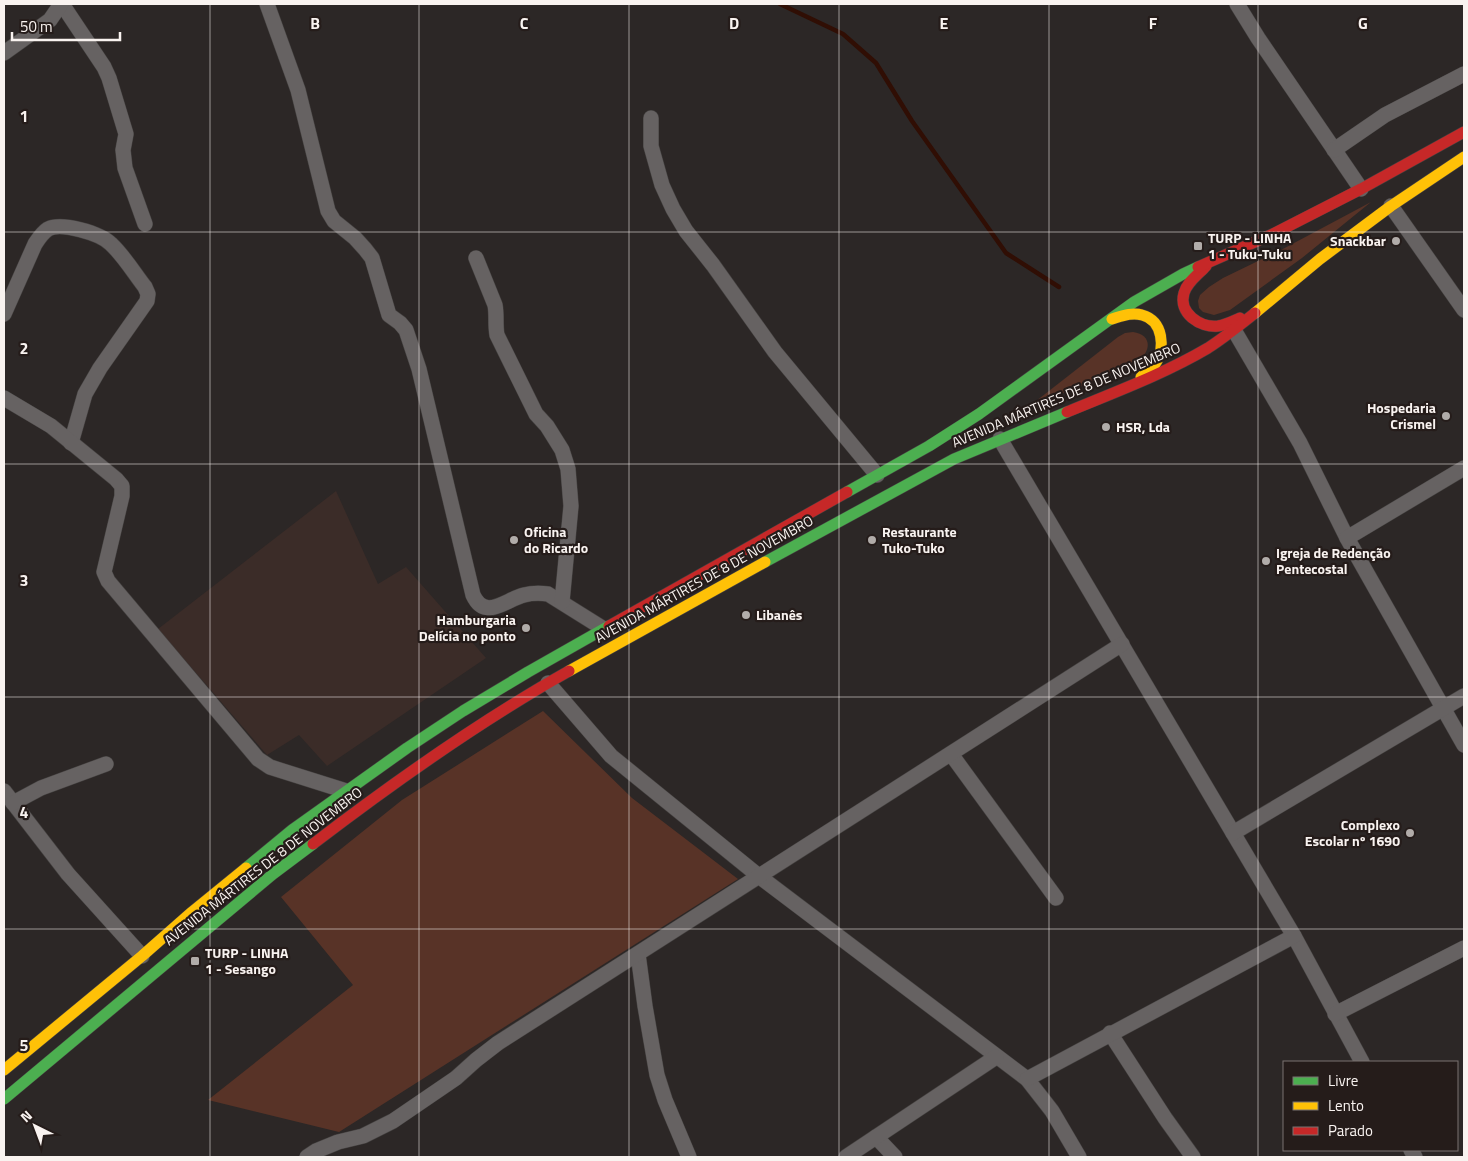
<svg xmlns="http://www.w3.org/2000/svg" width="1468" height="1161" font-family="'Titillium Web',sans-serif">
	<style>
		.built { fill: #3b2c28 }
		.green { fill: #583327 }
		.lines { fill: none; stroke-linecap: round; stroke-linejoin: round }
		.stream { stroke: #300e04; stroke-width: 4.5 }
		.street-casing { stroke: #454241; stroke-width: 16 }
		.fast-casing { stroke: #454241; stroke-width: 12 }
		.slow-casing { stroke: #454241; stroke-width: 12 }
		.jam-casing { stroke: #454241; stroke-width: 12 }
		.street { stroke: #666262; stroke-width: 15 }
		.fast { stroke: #4caf50; stroke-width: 11 }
		.slow { stroke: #ffc107; stroke-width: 11 }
		.jam { stroke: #c62828; stroke-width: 11 }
		.grid { fill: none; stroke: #f9f3f0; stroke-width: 1; stroke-opacity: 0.55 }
		.poi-dot { fill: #b1aca9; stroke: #251c1a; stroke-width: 2 }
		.labels { text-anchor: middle; stroke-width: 4.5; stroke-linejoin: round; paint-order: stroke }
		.poi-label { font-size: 14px; font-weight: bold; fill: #f9f3f0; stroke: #251c1a; text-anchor: start }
		.street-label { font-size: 14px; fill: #f9f3f0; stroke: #251c1a }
		.grid-label { font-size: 16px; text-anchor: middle; font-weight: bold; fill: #f9f3f0; stroke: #251c1a; stroke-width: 4.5; stroke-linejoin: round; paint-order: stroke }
	</style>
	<rect width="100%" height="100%" fill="#2c2726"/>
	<path class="built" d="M336 491 378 584 406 567 486 658 327 766 299 735 267 755 158 629Z"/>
	<g class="green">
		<path d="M1371 202 1302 258 1230 310 1214 315 1203 312 1199 308 1198 301 1200 295 1209 287 1223 278 1281 250Z"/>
		<path d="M1133 332C1153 335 1151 352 1137 362L1072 390 1031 405 1118 337 1125 333Z"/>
		<path d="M543 711 632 798 738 879 339 1132 208 1100 353 985 281 897 402 800Z"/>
	</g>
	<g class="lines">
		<path class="stream" d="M780 4 843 34 876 63 912 121 1006 253 1059 287"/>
		<defs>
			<g id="street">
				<path d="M62 4 104 67 109 78 126 134 123 150 125 168 145 224"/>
				<path d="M267 4 298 90 328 211 334 221 355 238 365 249 372 258 389 315 400 323 406 330 419 369 473 595C485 621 505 600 524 595 532 593 540 593 548 594L604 629"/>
				<path d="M1237 4 1258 38 1361 189"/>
				<path d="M4 53 50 20 61 4"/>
				<path d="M651 118V146L662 185 673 209 686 231 713 265 775 352 877 475"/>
				<path d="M1334 150 1385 115 1464 74"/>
				<path d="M1391 206 1464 310"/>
				<path d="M476 258 495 305C497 315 495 325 497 335L536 414 547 426 562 450 568 469 571 506 562 602"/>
				<path d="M4 314 35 244C39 238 42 233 48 229 61 222 100 233 111 244 124 256 134 273 145 287L148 294 147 301 100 368 85 394 71 443"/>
				<path d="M1234 330 1300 443 1347 538 1464 745"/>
				<path d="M4 398 51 426 116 479 122 486V496L104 572 108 581 258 759 270 767 346 791"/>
				<path d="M1000 439 1294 936 1362 1062"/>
				<path d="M1347 538 1464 468"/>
				<path d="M548 683 611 756 760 877 1027 1079 1052 1111 1079 1157"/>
				<path d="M951 754 1056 898"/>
				<path d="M4 791 68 874 142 956"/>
				<path d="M13 803 41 788 106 764"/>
				<path d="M1233 833 1464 696"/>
				<path d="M638 954 645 1006 657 1075 665 1100 689 1157"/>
				<path d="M1335 1014 1464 948"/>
				<path d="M1110 1033 1165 1118 1193 1157"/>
				<path d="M1027 1079 1294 936"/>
				<path d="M876 1137 895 1157"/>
				<path d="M1411 1150 1415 1157"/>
				<path d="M307 1157 316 1151 338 1142 363 1136 393 1121 456 1078 476 1060 498 1043 1122 644"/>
				<path d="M846 1157 996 1057"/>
			</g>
			<g id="fast">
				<path d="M847 492 929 446 979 414 1134 302 1183 274 1198 267"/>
				<path d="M765 562 954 459 1067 412"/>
				<path d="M246 868 292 830 407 748 463 711 528 672 609 626"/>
				<path d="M4 1099 273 874 313 844"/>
			</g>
			<g id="slow">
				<path d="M1255 313 1320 259 1391 206 1464 157"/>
				<path d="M1112 319C1122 316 1132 312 1142 315 1163 320 1166 349 1155 364 1151 369 1146 373 1141 377"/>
				<path d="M569 671 765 562"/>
				<path d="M4 1070 142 956 192 912 246 868"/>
			</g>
			<g id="jam">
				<path d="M1206 266C1198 275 1187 282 1184 293 1178 313 1200 328 1218 326 1225 325 1233 321 1240 318"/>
				<path d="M1198 267 1273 234 1361 189 1464 132"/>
				<path d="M1067 412C1115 392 1164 374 1208 348 1225 337 1240 325 1255 313"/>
				<path d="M609 626 847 492"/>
				<path d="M313 844C394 782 480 721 569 671"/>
			</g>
		</defs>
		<use href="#street" class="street-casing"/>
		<use href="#fast" class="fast-casing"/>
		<use href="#slow" class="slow-casing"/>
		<use href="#jam" class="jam-casing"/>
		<use href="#street" class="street"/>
		<use href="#fast" class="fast"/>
		<use href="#slow" class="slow"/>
		<use href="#jam" class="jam"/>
	</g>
	<path class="grid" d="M210 4V1157M419 4V1157M629 4V1157M839 4V1157M1049 4V1157M1258 4V1157M4 232H1464M4 464H1464M4 697H1464M4 929H1464"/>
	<g class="poi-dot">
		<circle cx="1396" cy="241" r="5"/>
		<rect x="1193" y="241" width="10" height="10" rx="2.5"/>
		<circle cx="1446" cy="416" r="5"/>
		<circle cx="1106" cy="427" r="5"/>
		<circle cx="514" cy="540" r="5"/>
		<circle cx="872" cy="540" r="5"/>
		<circle cx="1266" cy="561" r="5"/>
		<circle cx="746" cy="615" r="5"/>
		<circle cx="526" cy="628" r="5"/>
		<circle cx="1410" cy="833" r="5"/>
		<rect x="190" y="956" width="10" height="10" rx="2.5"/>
	</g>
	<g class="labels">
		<g class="poi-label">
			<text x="1208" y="243">TURP - LINHA<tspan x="1208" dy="16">1 - Tuku-Tuku</tspan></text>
			<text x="1386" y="246" text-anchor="end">Snackbar</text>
			<text x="1436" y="413" text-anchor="end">Hospedaria<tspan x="1436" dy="16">Crismel</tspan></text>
			<text x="1116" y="432">HSR, Lda</text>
			<text x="524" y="537">Oficina<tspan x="524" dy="16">do Ricardo</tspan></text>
			<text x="882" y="537">Restaurante<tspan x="882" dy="16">Tuko-Tuko</tspan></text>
			<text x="1276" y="558">Igreja de Redenção<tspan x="1276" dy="16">Pentecostal</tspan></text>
			<text x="756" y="620">Libanês</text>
			<text x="516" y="625" text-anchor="end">Hamburgaria<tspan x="516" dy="16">Delícia no ponto</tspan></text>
			<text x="1400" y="830" text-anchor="end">Complexo<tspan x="1400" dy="16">Escolar nº 1690</tspan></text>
			<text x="205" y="958">TURP - LINHA<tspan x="205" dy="16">1 - Sesango</tspan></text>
		</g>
		<g class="street-label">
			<text transform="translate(1066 395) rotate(-23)" y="5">AVENIDA MÁRTIRES DE 8 DE NOVEMBRO</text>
			<text transform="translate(704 579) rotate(-29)" y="5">AVENIDA MÁRTIRES DE 8 DE NOVEMBRO</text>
			<text transform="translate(263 866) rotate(-38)" y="5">AVENIDA MÁRTIRES DE 8 DE NOVEMBRO</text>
		</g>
	</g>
	<g class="grid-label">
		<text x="315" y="29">B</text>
		<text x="524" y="29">C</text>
		<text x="734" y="29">D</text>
		<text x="944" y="29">E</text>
		<text x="1153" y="29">F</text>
		<text x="1363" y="29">G</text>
		<text x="24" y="122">1</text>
		<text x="24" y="354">2</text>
		<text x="24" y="586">3</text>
		<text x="24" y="818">4</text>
		<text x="24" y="1051">5</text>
	</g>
	<rect width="1468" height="1161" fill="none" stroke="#f9f3f0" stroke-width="10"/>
	<rect x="1283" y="1061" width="175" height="90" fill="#251c1a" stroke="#7a7270"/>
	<rect x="1293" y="1077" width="25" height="8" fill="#4caf50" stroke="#7a7270"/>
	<text x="1328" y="1086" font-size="15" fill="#f9f3f0">Livre</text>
	<rect x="1293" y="1102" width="25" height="8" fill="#ffc107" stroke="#7a7270"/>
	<text x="1328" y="1111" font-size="15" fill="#f9f3f0">Lento</text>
	<rect x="1293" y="1127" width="25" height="8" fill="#c62828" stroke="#7a7270"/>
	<text x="1328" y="1136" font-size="15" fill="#f9f3f0">Parado</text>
	<g transform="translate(35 1126) rotate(318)" stroke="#251c1a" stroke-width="4" paint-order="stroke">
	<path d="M0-4L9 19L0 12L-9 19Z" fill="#f9f3f0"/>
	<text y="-8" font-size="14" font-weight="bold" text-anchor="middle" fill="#f9f3f0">N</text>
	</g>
	<path d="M12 32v8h108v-8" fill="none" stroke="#f9f3f0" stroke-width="2.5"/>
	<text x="20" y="32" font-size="15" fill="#f9f3f0" stroke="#251c1a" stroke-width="4" paint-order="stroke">50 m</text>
</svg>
